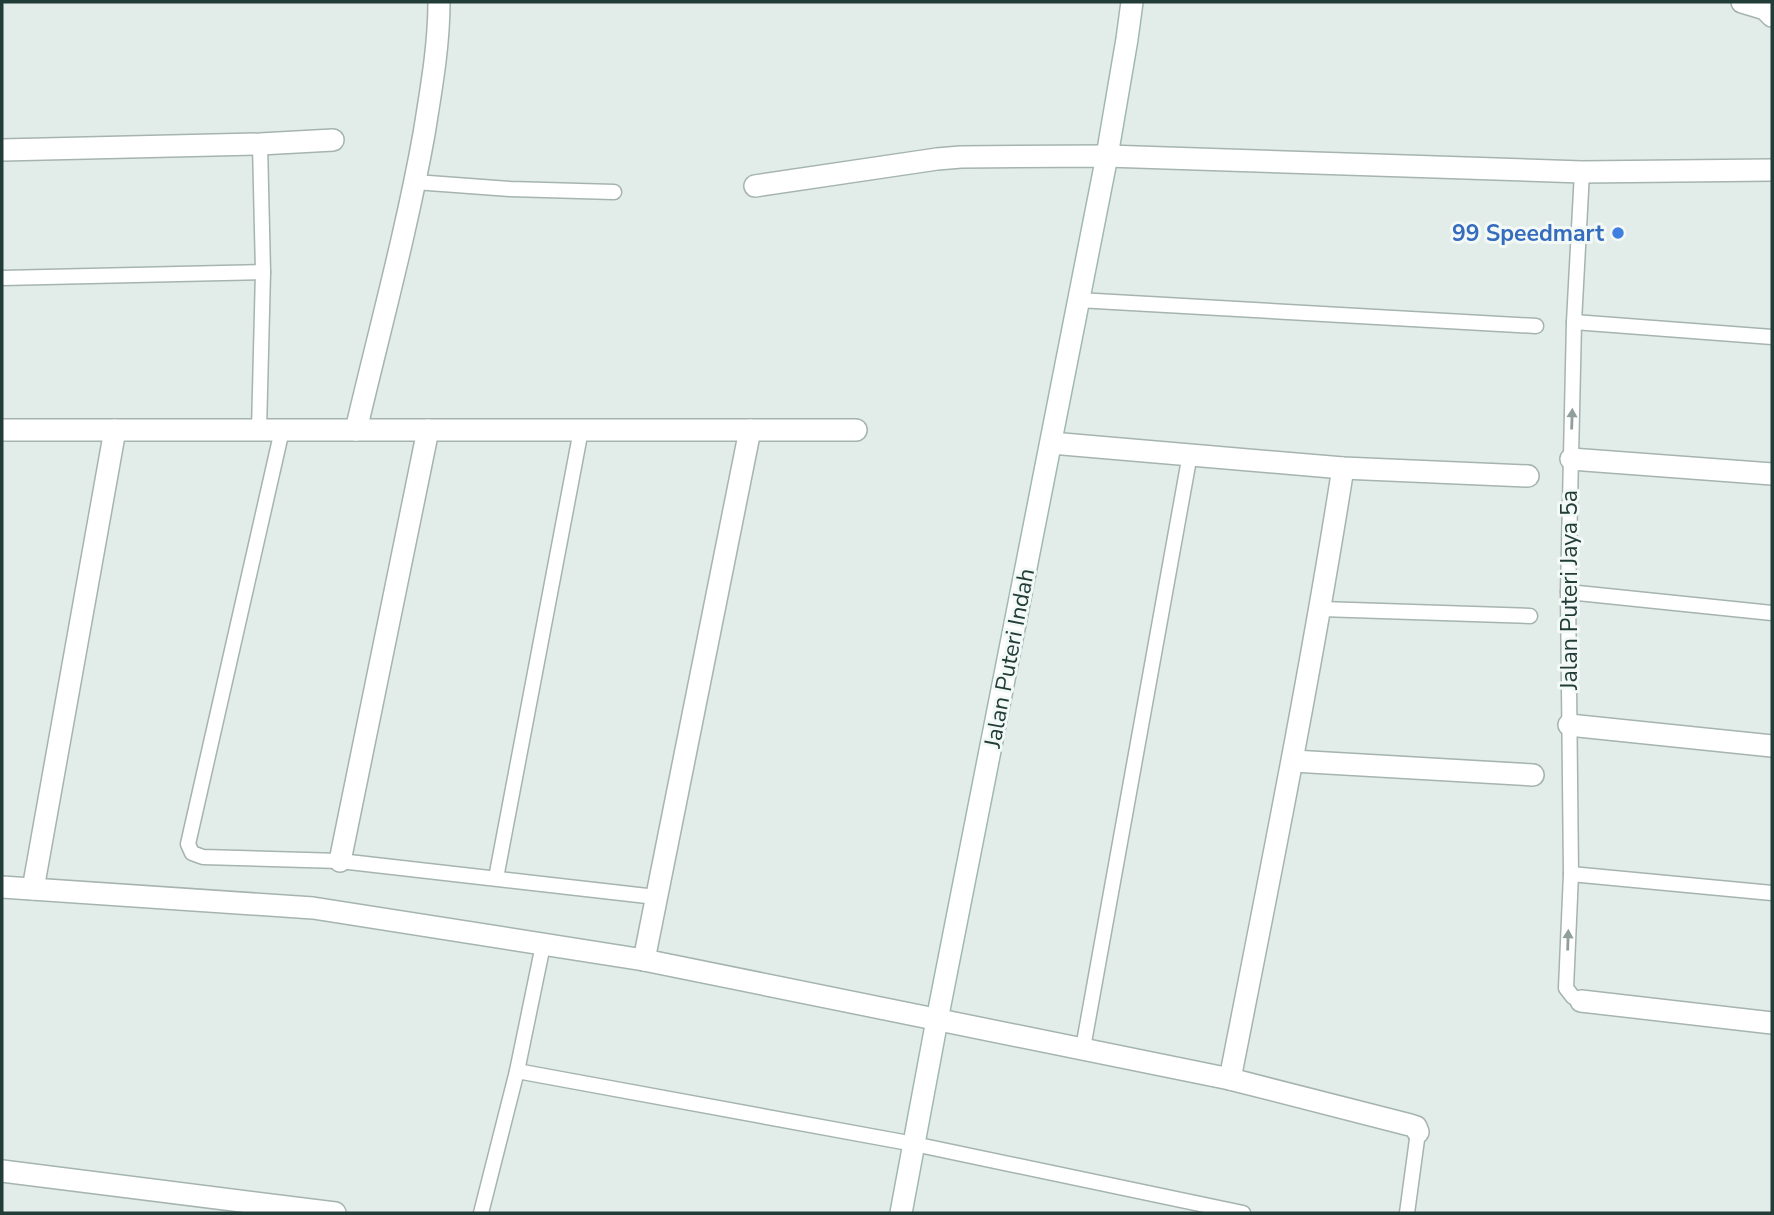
<svg xmlns="http://www.w3.org/2000/svg" width="1774" height="1215" font-family="'Nunito Sans',sans-serif">
	<style>
		.lines { fill: none; stroke-linecap: round; stroke-linejoin: round }
		.lane-casing { stroke: #a5b4b0; stroke-width: 17 }
		.street-casing { stroke: #a5b4b0; stroke-width: 24 }
		.secondary-casing { stroke: #a1b8b1; stroke-width: 24 }
		.lane { stroke: #fff; stroke-width: 14 }
		.street { stroke: #fff; stroke-width: 21 }
		.secondary { stroke: #fff; stroke-width: 21 }
		.oneway { fill: #909e9c }
		.shop-dot { fill: #3f7fe0; stroke: #f3f9f6; stroke-width: 2.5 }
		.labels { text-anchor: middle; stroke-width: 6; stroke-linejoin: round; paint-order: stroke }
		.shop-label { font-size: 23px; font-weight: bold; fill: #366cbe; stroke: #f3f9f6; text-anchor: end }
		.street-label { font-size: 23px; fill: #223d38; stroke: #f3f9f6 }
	</style>
	<rect width="100%" height="100%" fill="#e2ece8"/>
	<g class="lines">
		<defs>
			<g id="lane">
				<path d="M415 182 510 189 614 192"/>
				<path d="M2 278 263 272"/>
				<path d="M1078 300 1536 326"/>
				<path d="M1574 322 1772 337"/>
				<path d="M259 430 263 272 260 144"/>
				<path d="M282 430 188 844 192 853 203 857 340 861 656 897"/>
				<path d="M1568 592 1772 613"/>
				<path d="M1321 609 1530 616"/>
				<path d="M1571 874 1772 893"/>
				<path d="M496 878 581 430"/>
				<path d="M1581 1001 1573 997 1566 988 1571 874 1568 592 1574 322 1582 172"/>
				<path d="M1083 1048 1190 454"/>
				<path d="M517 1071 914 1144 1243 1213"/>
				<path d="M481 1213 517 1071 543 945"/>
				<path d="M1407 1213 1418 1132"/>
			</g>
			<g id="street">
				<path d="M1742 2 1765 9 1772 16"/>
				<path d="M2 150 260 144 333 140"/>
				<path d="M755 186 937 159 961 157 1107 156 1582 172 1772 170"/>
				<path d="M2 430H856"/>
				<path d="M356 430C379 332 406 234 424 134 431 90 439 46 439 2"/>
				<path d="M1051 443 1343 468 1528 476"/>
				<path d="M1571 459 1772 474"/>
				<path d="M1569 725 1772 746"/>
				<path d="M1293 761 1533 775"/>
				<path d="M340 861 428 430"/>
				<path d="M2 887 313 908 644 960 1230 1079 1410 1125 1416 1127 1418 1132"/>
				<path d="M33 889 115 430"/>
				<path d="M644 960 750 430"/>
				<path d="M1581 1001 1772 1023"/>
				<path d="M1230 1079C1270 875 1311 672 1343 468"/>
				<path d="M2 1171 335 1213"/>
			</g>
			<path id="secondary" d="M901 1213 937 1020 1107 156 1127 39 1132 2"/>
		</defs>
		<use href="#lane" class="lane-casing"/>
		<use href="#street" class="street-casing"/>
		<use href="#secondary" class="secondary-casing"/>
		<use href="#lane" class="lane"/>
		<use href="#street" class="street"/>
		<use href="#secondary" class="secondary"/>
	</g>
	<defs><path id="oneway-solid" d="M-6-.8H1V-3.2L6.5 0L1 3.2V.8H-6Z" transform="scale(1.75)"/></defs>
	<g class="oneway">
		<use href="#oneway-solid" transform="translate(1572 419) rotate(-88)"/>
		<use href="#oneway-solid" transform="translate(1568 940) rotate(-88)"/>
	</g>
	<circle class="shop-dot" cx="1618" cy="233" r="7"/>
	<g class="labels">
		<g class="shop-label">
			<text x="1604" y="241">99 Speedmart</text>
		</g>
		<g class="street-label">
			<text transform="translate(1569 590) rotate(-90)" y="8">Jalan Puteri Jaya 5a</text>
			<text transform="translate(1009 658) rotate(-79)" y="8">Jalan Puteri Indah</text>
		</g>
	</g>
	<rect width="1774" height="1215" fill="none" stroke="#223d38" stroke-width="7"/>
</svg>
